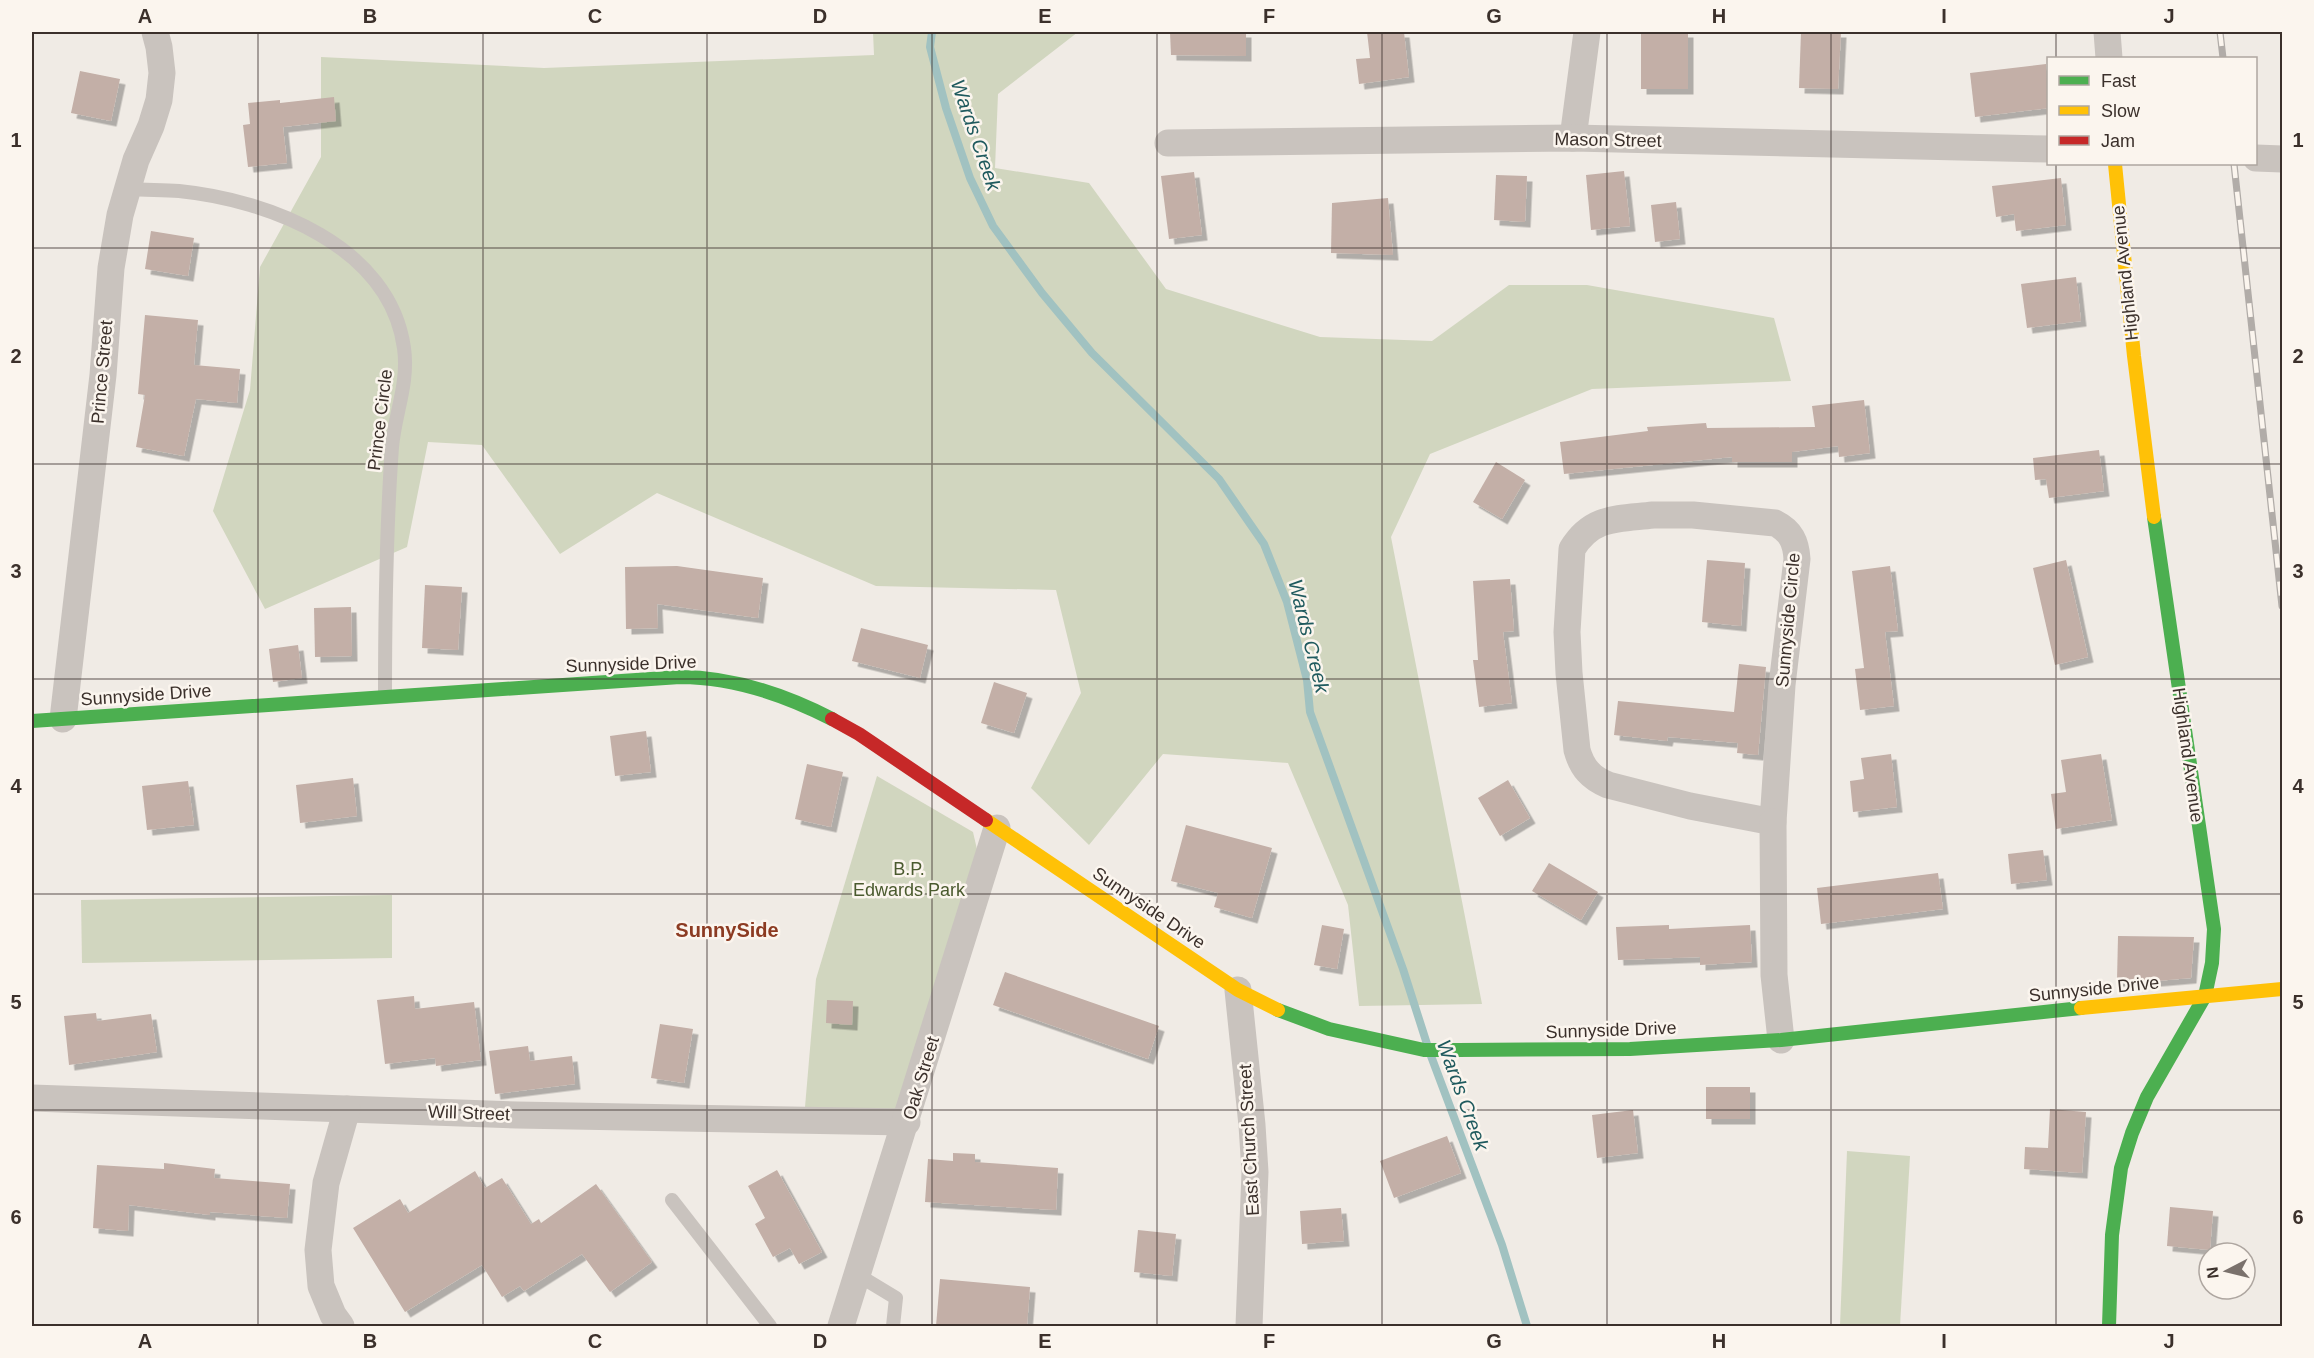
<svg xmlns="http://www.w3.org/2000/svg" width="2314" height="1358" font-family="Arial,sans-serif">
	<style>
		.green { fill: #d1d6bf }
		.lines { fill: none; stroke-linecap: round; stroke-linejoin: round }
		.stream { stroke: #a1c2c1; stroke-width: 8 }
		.building { fill: #c3afa7; filter: url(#shadow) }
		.lane { stroke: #c9c3be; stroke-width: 14 }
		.street { stroke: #c9c3be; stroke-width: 27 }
		.fast { stroke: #4caf50; stroke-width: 14 }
		.slow { stroke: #ffc107; stroke-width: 14 }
		.jam { stroke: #c62828; stroke-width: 14 }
		.rail-casing { stroke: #b1aca8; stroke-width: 7 }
		.rail { stroke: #fbf5ee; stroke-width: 4.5; stroke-dasharray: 14; stroke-linecap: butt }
		.grid { fill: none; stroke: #3b302b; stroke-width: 1.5; stroke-opacity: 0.55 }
		.labels { text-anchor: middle; stroke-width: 5; stroke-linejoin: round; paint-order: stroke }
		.street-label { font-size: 18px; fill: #3b302b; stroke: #fbf5ee }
		.park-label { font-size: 18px; fill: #4a5a2e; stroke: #fbf5ee }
		.water-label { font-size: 20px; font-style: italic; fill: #1f5a5e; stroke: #fbf5ee }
		.neighbourhood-label { font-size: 20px; font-weight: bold; fill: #8c3b22; stroke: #fbf5ee }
		.neatline { fill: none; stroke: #3b302b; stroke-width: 2 }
		.grid-label { font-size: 20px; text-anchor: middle; font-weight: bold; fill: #3b302b }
	</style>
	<defs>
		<filter id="shadow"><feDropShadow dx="5.5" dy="5.5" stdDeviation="0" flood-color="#0004"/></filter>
	</defs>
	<rect width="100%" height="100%" fill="#f0ebe5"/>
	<g class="green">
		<path d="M873 32H1078L998 94 995 168 1089 183 1166 289 1320 337 1432 341 1509 285H1587L1774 318 1791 381 1592 389 1430 454 1391 537 1482 1004 1359 1006 1348 905 1288 763 1163 754 1089 845 1031 788 1081 693 1056 590 876 586 657 493 560 554 482 445 428 442 407 547 265 609 213 511 250 390 260 267 321 157V57L544 68 874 55Z"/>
		<path d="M877 776 973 832 979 858 898 1111 805 1107 816 979Z"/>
		<path d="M392 895V958L82 963 81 900Z"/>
		<path d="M1847 1151 1910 1156 1900 1326H1840Z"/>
	</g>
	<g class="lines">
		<g class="stream">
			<path d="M932 32 930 47 946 108 970 178 993 226 1042 293 1092 353 1219 479 1264 544 1287 602 1307 680 1310 712 1403 969 1427 1044"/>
			<path d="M1431 1056 1502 1245 1527 1326"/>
		</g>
	</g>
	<g class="building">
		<path d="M1170 32H1246V56L1171 55Z"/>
		<path d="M1367 32H1404L1409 77 1359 84 1356 59 1370 58Z"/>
		<rect x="1641" y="32" width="47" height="57"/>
		<path d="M1801 32H1841L1838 89 1799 88Z"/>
		<path d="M2046 64 2049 108 1975 117 1970 73Z"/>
		<path d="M80 71 120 79 111 121 71 113Z"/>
		<path d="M334 97 336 121 283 127 287 163 248 167 243 125 250 124 248 103 280 100V103Z"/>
		<path d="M1624 171 1630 226 1591 230 1586 175Z"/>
		<path d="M1194 172 1202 235 1169 239 1161 176Z"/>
		<path d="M1496 175 1527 176 1525 222 1494 220Z"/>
		<path d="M2061 178 2066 225 2016 231 2014 214 1996 217 1992 186Z"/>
		<path d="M1388 198 1393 255 1331 253 1332 203Z"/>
		<path d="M1676 202 1680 239 1655 242 1651 205Z"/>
		<path d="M151 231 194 238 188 276 145 269Z"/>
		<path d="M2076 277 2081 321 2027 328 2021 284Z"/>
		<path d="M145 315 198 320 194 365 240 369 237 403 196 399 184 456 136 447 145 395 138 394Z"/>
		<path d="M1864 400 1870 453 1839 457 1838 446 1792 452V462H1732V457L1564 474 1560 442 1648 431 1647 427 1706 423 1707 428 1815 427 1812 406Z"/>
		<path d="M2099 450 2104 491 2049 498 2046 479 2035 480 2033 458Z"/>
		<path d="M1496 462 1525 480 1502 519 1473 502Z"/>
		<path d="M1707 560 1745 563 1741 626 1702 622Z"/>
		<path d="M2066 560 2088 657 2055 665 2033 568Z"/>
		<path d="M677 566 763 578 758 618 657 604 658 628 626 629 625 567Z"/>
		<path d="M1890 566 1898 631 1885 632 1894 706 1860 710 1855 669 1864 668 1852 571Z"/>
		<path d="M1510 579 1514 631 1503 632 1512 703 1479 707 1473 660H1478L1473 581Z"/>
		<path d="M425 585 462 587 458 650 422 648Z"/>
		<path d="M351 607 352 656 315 657 314 608Z"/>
		<path d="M861 628 928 645 920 678 852 661Z"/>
		<path d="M298 645 302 678 273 682 269 649Z"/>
		<path d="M1739 664 1766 667 1758 755 1737 753 1738 743 1668 737 1667 741 1614 735 1618 701 1734 712Z"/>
		<path d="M994 682 1027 693 1014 733 981 723Z"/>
		<path d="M646 731 651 772 615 776 610 736Z"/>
		<path d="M1891 754 1897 807 1853 812 1850 781 1864 779 1861 758Z"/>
		<path d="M2101 754 2112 820 2056 829 2051 794 2066 792 2061 760Z"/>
		<path d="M807 764 843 772 831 827 795 819Z"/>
		<path d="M353 778 357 816 300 823 296 785Z"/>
		<path d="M1508 780 1530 818 1500 836 1478 798Z"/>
		<path d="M188 781 194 825 147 830 142 786Z"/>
		<path d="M1186 825 1272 848 1252 918 1214 907 1218 893 1171 881Z"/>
		<path d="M2043 850 2047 880 2011 884 2008 854Z"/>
		<path d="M1549 863 1598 892 1581 920 1532 891Z"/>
		<path d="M1938 873 1943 909 1821 924 1817 888Z"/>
		<path d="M1322 925 1344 929 1337 969 1314 965Z"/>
		<path d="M1669 925V929L1750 925 1752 962 1700 965V957L1618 960 1616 927Z"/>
		<path d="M2118 936 2194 937 2191 978 2156 981H2117Z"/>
		<path d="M1005 972 1159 1026 1148 1059 993 1005Z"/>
		<path d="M414 996 415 1009 474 1002 481 1060 436 1066 435 1058 385 1064 377 1000Z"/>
		<path d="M827 1000 853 1001 852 1025 826 1023Z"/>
		<path d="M96 1013 97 1021 151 1014 157 1052 69 1065 64 1016Z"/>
		<path d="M660 1024 693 1029 684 1083 651 1078Z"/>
		<path d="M528 1046 530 1061 572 1056 575 1084 495 1094 489 1051Z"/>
		<rect x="1706" y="1087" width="44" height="32"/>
		<path d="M2050 1109 2086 1112 2082 1173 2024 1169 2025 1147 2048 1148Z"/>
		<path d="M1633 1110 1638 1153 1597 1158 1592 1115Z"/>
		<path d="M1447 1136 1461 1173 1394 1198 1380 1161Z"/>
		<path d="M953 1153 975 1154V1162L1058 1168 1056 1210 925 1202 928 1159 953 1161Z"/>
		<path d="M164 1163 215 1169 214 1178 290 1184 287 1218 210 1212V1215L129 1205 128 1231 93 1228 97 1165 164 1169Z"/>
		<path d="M777 1170 822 1252 799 1264 790 1248 773 1257 755 1224 765 1218 748 1186Z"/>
		<path d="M475 1171 485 1188 502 1178 531 1224 539 1219 541 1223 596 1184 652 1262 610 1292 582 1254 524 1291 520 1286 502 1297 482 1265 405 1312 353 1228 400 1199 408 1213Z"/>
		<path d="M2170 1207 2213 1211 2210 1250 2167 1246Z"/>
		<path d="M1341 1208 1344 1241 1302 1244 1300 1211Z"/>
		<path d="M1138 1230 1176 1234 1172 1276 1134 1272Z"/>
		<path d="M940 1279 1030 1287 1027 1326H936Z"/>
	</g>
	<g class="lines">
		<g class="lane">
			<path d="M129 189C145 190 162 190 179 191 269 200 390 246 404 348 409 383 395 413 392 447 386 530 385 614 385 697"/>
			<path d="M672 1200 770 1326"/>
			<path d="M858 1275 896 1298 893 1326"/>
		</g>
		<g class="street">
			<path d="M2107 32 2109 58"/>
			<path d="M1573 138 1587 32"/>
			<path d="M1168 143 1573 138 2048 149"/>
			<path d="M2256 158 2282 159"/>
			<path d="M1653 515H1693L1775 523C1791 531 1796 542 1797 559L1782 685 1773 822 1690 806 1608 785C1591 778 1582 768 1577 750L1569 673 1567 632 1572 549C1592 516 1618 519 1653 515Z"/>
			<path d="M63 719 103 375 111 268 120 215 136 160 151 126 159 100 162 73 159 47 155 32"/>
			<path d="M1773 822 1774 975 1781 1040"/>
			<path d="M1238 990 1252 1125 1255 1172 1249 1326"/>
			<path d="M32 1098 517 1115 907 1122"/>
			<path d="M341 1326 333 1315 321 1286 318 1250 326 1183 347 1109"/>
			<path d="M841 1326 997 828"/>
		</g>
		<g class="fast">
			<path d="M32 721 680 677C733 677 785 695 832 719"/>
			<path d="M1278 1010 1329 1029 1424 1050H1458L1630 1049 1781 1040 2081 1008"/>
			<path d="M2109 1326 2112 1235 2121 1168 2132 1133 2147 1097 2205 996 2212 963 2214 929 2154 517"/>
		</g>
		<g class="slow">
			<path d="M2115 164 2134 356 2154 517"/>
			<path d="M986 820 1238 990 1278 1010"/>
			<path d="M2081 1008 2282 989"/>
		</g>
		<path class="jam" d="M832 719 859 734 986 820"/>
		<defs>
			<g id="rail">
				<path d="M2220 32 2223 58"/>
				<path d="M2234 164 2282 606"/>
			</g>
		</defs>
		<use href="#rail" class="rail-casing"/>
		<use href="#rail" class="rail"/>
	</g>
	<path class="grid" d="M258 32V1326M483 32V1326M707 32V1326M932 32V1326M1157 32V1326M1382 32V1326M1607 32V1326M1831 32V1326M2056 32V58M2056 164V1326M32 248H2282M32 464H2282M32 679H2282M32 894H2282M32 1110H2282"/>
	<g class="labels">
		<g class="street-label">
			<text transform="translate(1608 140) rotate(1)" y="6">Mason Street</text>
			<text transform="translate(2125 273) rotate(-96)" y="6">Highland Avenue</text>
			<text transform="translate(102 372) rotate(-85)" y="6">Prince Street</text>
			<text transform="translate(380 420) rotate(-83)" y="6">Prince Circle</text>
			<text transform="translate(1788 620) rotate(-85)" y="6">Sunnyside Circle</text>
			<text transform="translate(631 664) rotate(-2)" y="6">Sunnyside Drive</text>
			<text transform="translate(146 695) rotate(-4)" y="6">Sunnyside Drive</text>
			<text transform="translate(2188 755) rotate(82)" y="6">Highland Avenue</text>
			<text transform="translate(1149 908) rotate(34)" y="6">Sunnyside Drive</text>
			<text transform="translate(2094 989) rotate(-6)" y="6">Sunnyside Drive</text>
			<text transform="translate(1611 1030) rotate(-2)" y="6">Sunnyside Drive</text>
			<text transform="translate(921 1078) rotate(-73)" y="6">Oak Street</text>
			<text transform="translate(469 1113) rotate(2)" y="6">Will Street</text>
			<text transform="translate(1249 1140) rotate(-93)" y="6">East Church Street</text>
		</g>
		<g class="park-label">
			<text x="909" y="875">B.P.<tspan x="909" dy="21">Edwards Park</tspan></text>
		</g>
		<g class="water-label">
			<text transform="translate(976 135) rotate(71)" y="7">Wards Creek</text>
			<text transform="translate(1309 636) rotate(76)" y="7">Wards Creek</text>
			<text transform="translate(1463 1095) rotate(70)" y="7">Wards Creek</text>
		</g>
		<g class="neighbourhood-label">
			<text x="727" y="937">SunnySide</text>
		</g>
	</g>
	<rect width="2314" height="1358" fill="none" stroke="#fbf5ee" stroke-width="66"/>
	<rect x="2047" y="57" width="210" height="108" fill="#fbf5ee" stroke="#aea6a0" stroke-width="1.5"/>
	<rect x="2059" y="76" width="30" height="9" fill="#4caf50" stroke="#aea6a0" stroke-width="1.5"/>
	<text x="2101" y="87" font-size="18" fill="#3b302b">Fast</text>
	<rect x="2059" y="106" width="30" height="9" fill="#ffc107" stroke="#aea6a0" stroke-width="1.5"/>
	<text x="2101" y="117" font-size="18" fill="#3b302b">Slow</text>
	<rect x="2059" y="136" width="30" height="9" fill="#c62828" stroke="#aea6a0" stroke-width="1.5"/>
	<text x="2101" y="147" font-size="18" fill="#3b302b">Jam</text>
	<g transform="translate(2227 1271) rotate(263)"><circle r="28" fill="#fbf5ee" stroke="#aea6a0" stroke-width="1.5"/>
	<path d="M0-4.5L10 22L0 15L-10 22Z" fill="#7a716c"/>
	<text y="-9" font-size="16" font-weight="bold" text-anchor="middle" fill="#3b302b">N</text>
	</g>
	<rect x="33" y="33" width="2248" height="1292" class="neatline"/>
	<g class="grid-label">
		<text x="145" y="23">A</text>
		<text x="370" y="23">B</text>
		<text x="595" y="23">C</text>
		<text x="820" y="23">D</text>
		<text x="1045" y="23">E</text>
		<text x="1269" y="23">F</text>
		<text x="1494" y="23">G</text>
		<text x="1719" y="23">H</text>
		<text x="1944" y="23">I</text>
		<text x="2169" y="23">J</text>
		<text x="16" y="147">1</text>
		<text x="2298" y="147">1</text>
		<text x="16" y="363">2</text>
		<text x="2298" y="363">2</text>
		<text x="16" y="578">3</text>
		<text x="2298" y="578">3</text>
		<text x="16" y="793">4</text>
		<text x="2298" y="793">4</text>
		<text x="16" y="1009">5</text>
		<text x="2298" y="1009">5</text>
		<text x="16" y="1224">6</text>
		<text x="2298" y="1224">6</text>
		<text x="145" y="1348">A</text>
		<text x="370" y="1348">B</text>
		<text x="595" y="1348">C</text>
		<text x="820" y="1348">D</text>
		<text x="1045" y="1348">E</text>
		<text x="1269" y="1348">F</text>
		<text x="1494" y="1348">G</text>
		<text x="1719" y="1348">H</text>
		<text x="1944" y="1348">I</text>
		<text x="2169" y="1348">J</text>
	</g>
</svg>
